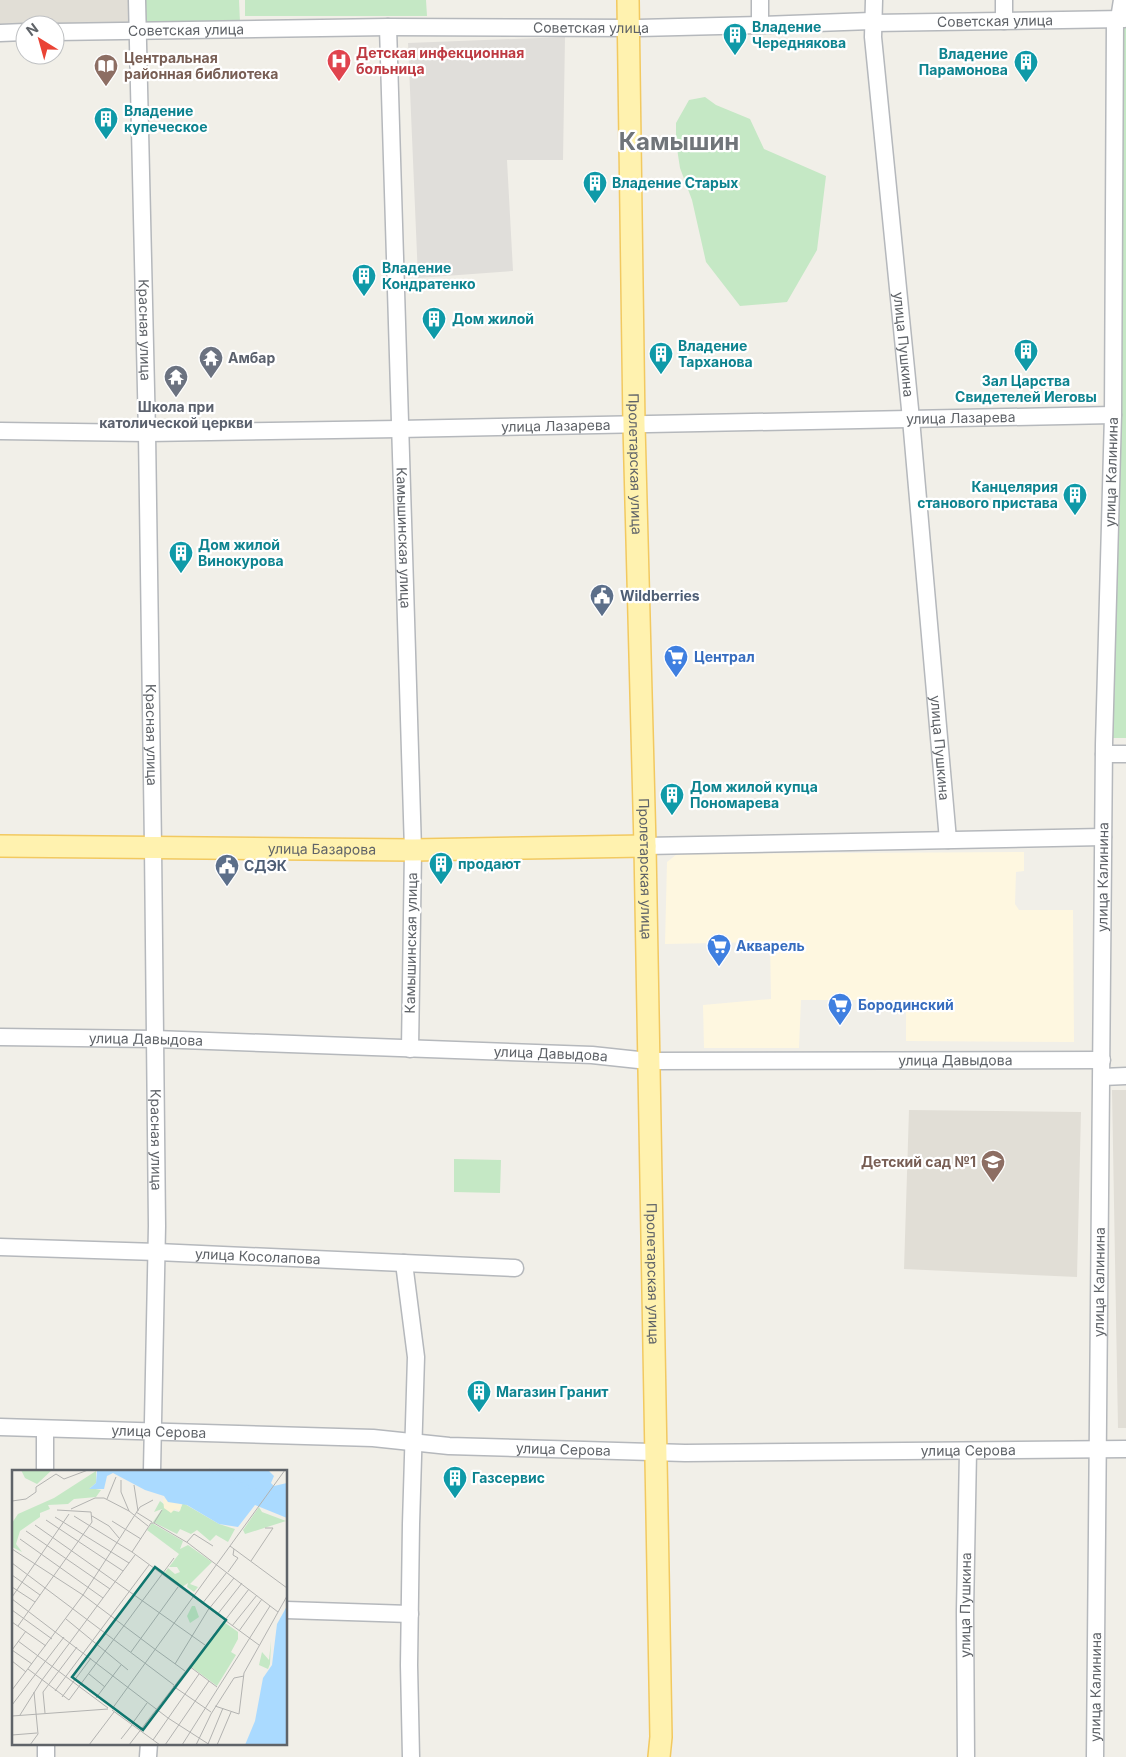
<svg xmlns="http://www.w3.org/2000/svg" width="1126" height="1757" font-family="Inter,sans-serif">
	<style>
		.commercial { fill: #fef7e0 }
		.industrial { fill: #e0deda }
		.education { fill: #e1ded6 }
		.green { fill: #c5e8c5 }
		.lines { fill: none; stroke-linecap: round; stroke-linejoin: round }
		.minor-casing { stroke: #b5b8bc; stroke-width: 19 }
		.major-casing { stroke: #f2c960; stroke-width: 24 }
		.minor { stroke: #fff; stroke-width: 16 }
		.major { stroke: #fff2af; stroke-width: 21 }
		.labels { text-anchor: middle; stroke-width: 4.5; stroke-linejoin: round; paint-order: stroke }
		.street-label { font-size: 14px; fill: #5f6368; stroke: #fff }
		.culture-label { font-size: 14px; font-weight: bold; fill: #0d838f; stroke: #fff; text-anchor: start }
		.health-label { font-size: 14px; font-weight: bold; fill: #be3a42; stroke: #fff; text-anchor: start }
		.education-label { font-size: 14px; font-weight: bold; fill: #785e54; stroke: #fff; text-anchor: start }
		.worship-label { font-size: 14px; font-weight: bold; fill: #5b616d; stroke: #fff; text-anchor: start }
		.service-label { font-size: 14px; font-weight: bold; fill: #4e5e75; stroke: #fff; text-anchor: start }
		.shop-label { font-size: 14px; font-weight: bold; fill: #366cbe; stroke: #fff; text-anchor: start }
		.town-label { font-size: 24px; font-weight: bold; fill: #70757a; stroke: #fff }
		.inset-river { fill: none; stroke: #aadaff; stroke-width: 2.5 }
		.inset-road { fill: none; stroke: #b3b3b1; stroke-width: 1 }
		.view { fill: #0f766e; fill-opacity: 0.15; stroke: #0f766e; stroke-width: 2.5 }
		.inset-edge { fill: none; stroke: #5f6368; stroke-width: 2.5 }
	</style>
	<rect width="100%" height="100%" fill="#f1efe8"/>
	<path class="commercial" d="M1024 852V871L1016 872 1015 904 1019 910H1073L1074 1042 906 1041V1000H801L799 1048H704L703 1005 771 999 770 942 665 944 667 862 677 854Z"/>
	<path class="industrial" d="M565 37 563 160H507L513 271 418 278 408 43Z"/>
	<g class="education">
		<path d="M0 0H130L132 23 0 26Z"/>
		<path d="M1112 1090H1126V1428H1118Z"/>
		<path d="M909 1110 1081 1112 1077 1277 904 1269Z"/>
	</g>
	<g class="green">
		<path d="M143 0H239L240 23H143Z"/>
		<path d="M245 0H426L427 16H245Z"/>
		<path d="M1124 28H1126V738H1113Z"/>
		<path d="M705 97 716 105 750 119 764 149 826 176 817 250 787 302 740 306 706 262 692 200 680 168 676 142V123L689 100Z"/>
		<path d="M454 1159 501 1160 500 1193 454 1192Z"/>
	</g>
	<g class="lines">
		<defs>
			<g id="minor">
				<path id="s1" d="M137 0 147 433 153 847 157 1226 152 1471"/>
				<path id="s2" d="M874 0 873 37 911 419 948 840"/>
				<path d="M1004 21V0"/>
				<path d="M760 25V0"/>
				<path id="s3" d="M388 27 413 850 410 1049"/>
				<path id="s4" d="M55 32 388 27 638 28 760 25 871 21 873 23 1124 19"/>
				<path d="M0 33 25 32"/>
				<path id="s5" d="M0 431 147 433 399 429 1113 415"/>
				<path d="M1104 754H1126"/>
				<path d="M645 846 1103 837"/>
				<path id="s6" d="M0 1037 155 1039 592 1055 648 1061 1102 1060"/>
				<path d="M1102 1077 1126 1076"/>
				<path id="s7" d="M0 1247 157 1252 515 1268"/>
				<path d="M404 1263 416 1357 411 1524 409 1665 411 1757"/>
				<path id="s8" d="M0 1427 373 1438 449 1446 685 1453 1126 1449"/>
				<path d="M45 1429V1471"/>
				<path d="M286 1610 410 1614"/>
				<path d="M46 1743V1757"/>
				<path d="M148 1757 149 1743"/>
				<path id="s9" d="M966 1757 965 1612 968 1451"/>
				<path id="s10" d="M1095 1757 1104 744 1113 415 1115 20 1119 19 1122 0"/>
			</g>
			<g id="major">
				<path id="s11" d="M628 0 634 425 645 846 661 1737 659 1757"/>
				<path id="s12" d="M0 846 413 850 645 846"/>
			</g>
		</defs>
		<use href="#minor" class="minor-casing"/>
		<use href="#major" class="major-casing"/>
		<use href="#minor" class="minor"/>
		<use href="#major" class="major"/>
	</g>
	<defs>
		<symbol id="building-pin" viewBox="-11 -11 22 30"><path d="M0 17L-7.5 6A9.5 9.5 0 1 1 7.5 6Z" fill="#0f9aa8" stroke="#fff"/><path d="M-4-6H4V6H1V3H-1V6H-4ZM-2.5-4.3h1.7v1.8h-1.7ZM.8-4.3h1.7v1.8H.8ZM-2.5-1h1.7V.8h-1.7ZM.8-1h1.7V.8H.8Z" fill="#fff"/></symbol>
		<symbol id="hospital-pin" viewBox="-11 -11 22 30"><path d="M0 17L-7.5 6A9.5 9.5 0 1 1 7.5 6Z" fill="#e0444e" stroke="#fff"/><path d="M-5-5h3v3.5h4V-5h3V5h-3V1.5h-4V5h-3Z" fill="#fff"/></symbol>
		<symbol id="library-pin" viewBox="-11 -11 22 30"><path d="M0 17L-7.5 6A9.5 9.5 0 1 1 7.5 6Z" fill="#8d6e63" stroke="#fff"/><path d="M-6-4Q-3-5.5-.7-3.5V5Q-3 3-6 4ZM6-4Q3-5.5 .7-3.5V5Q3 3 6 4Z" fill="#fff"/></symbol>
		<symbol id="temple-pin" viewBox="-11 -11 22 30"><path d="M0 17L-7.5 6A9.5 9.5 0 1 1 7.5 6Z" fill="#6b7280" stroke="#fff"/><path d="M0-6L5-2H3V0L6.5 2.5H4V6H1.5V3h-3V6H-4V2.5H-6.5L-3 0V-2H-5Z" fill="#fff"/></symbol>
		<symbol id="civic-pin" viewBox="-11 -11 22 30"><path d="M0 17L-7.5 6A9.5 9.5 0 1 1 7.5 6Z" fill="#5c6f8a" stroke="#fff"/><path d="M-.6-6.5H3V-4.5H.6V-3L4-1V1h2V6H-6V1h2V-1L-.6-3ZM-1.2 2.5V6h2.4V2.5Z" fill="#fff"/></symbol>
		<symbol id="supermarket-pin" viewBox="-11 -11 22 30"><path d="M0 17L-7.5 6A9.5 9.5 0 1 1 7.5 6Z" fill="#3f7fe0" stroke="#fff"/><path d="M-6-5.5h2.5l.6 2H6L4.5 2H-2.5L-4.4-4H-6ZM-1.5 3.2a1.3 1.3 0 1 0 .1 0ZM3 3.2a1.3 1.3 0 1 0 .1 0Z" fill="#fff"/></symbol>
		<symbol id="school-pin" viewBox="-11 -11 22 30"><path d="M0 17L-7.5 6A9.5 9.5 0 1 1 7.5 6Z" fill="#8d6e63" stroke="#fff"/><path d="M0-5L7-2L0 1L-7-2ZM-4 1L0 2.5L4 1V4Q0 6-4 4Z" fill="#fff"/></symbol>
	</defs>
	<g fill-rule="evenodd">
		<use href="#building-pin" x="721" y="21" width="28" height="38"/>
		<use href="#hospital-pin" x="325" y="47" width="28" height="38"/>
		<use href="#building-pin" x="1012" y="48" width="28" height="38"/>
		<use href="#library-pin" x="92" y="52" width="28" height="38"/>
		<use href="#building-pin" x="92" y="105" width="28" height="38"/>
		<use href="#building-pin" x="581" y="169" width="28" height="38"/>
		<use href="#building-pin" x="350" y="262" width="28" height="38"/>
		<use href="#building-pin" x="420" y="305" width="28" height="38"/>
		<use href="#building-pin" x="1012" y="337" width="28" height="38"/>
		<use href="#building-pin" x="647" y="340" width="28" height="38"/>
		<use href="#temple-pin" x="197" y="344" width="28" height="38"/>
		<use href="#temple-pin" x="162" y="363" width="28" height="38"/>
		<use href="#building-pin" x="1061" y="481" width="28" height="38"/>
		<use href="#building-pin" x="167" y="539" width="28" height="38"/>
		<use href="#civic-pin" x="588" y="582" width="28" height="38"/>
		<use href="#supermarket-pin" x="662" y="643" width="28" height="38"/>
		<use href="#building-pin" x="658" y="781" width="28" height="38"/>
		<use href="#building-pin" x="427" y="850" width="28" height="38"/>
		<use href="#civic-pin" x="213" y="852" width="28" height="38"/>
		<use href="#supermarket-pin" x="705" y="932" width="28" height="38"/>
		<use href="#supermarket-pin" x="826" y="991" width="28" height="38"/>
		<use href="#school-pin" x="979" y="1148" width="28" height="38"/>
		<use href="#building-pin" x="465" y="1378" width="28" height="38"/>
		<use href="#building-pin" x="441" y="1464" width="28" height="38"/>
	</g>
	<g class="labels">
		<g class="street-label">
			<text dy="5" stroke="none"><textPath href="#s4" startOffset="941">Советская улица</textPath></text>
			<text dy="5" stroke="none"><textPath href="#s4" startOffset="536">Советская улица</textPath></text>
			<text dy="5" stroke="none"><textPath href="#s4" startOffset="131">Советская улица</textPath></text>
			<text dy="5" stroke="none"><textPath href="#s1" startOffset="330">Красная улица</textPath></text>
			<text dy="5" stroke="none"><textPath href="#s2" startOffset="346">улица Пушкина</textPath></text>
			<text dy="5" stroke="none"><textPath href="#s5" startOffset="961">улица Лазарева</textPath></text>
			<text dy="5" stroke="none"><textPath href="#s5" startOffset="556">улица Лазарева</textPath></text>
			<text dy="5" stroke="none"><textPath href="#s11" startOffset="464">Пролетарская улица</textPath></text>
			<text dy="5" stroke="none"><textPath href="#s10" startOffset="1285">улица Калинина</textPath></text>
			<text dy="5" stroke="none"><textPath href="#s3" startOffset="511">Камышинская улица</textPath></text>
			<text dy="5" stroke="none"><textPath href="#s1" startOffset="735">Красная улица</textPath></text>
			<text dy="5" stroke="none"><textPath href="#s2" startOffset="751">улица Пушкина</textPath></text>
			<text dy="5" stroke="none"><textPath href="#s12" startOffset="322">улица Базарова</textPath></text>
			<text dy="5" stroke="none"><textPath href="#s11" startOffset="869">Пролетарская улица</textPath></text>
			<text dy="5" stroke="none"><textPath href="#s10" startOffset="880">улица Калинина</textPath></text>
			<text transform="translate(411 943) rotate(-89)" y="5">Камышинская улица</text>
			<text dy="5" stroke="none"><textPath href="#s6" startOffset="146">улица Давыдова</textPath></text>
			<text dy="5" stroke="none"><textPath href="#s6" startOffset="551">улица Давыдова</textPath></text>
			<text dy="5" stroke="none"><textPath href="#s6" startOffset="956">улица Давыдова</textPath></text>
			<text dy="5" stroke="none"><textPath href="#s1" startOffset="1140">Красная улица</textPath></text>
			<text dy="5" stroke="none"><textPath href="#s7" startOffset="258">улица Косолапова</textPath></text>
			<text dy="5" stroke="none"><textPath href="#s11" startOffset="1274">Пролетарская улица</textPath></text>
			<text dy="5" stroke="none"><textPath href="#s10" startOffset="475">улица Калинина</textPath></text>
			<text dy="5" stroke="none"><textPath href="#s8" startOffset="159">улица Серова</textPath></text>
			<text dy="5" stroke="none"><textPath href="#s8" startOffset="564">улица Серова</textPath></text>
			<text dy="5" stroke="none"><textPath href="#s8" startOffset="969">улица Серова</textPath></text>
			<text dy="5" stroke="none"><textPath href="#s9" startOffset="152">улица Пушкина</textPath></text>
			<text dy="5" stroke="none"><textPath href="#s10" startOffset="70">улица Калинина</textPath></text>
		</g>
		<g class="culture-label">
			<text x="752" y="32">Владение<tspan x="752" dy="16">Череднякова</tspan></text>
			<text x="1008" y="59" text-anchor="end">Владение<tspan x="1008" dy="16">Парамонова</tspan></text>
			<text x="124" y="116">Владение<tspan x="124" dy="16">купеческое</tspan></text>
			<text x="612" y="188">Владение Старых</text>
			<text x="382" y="273">Владение<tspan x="382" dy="16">Кондратенко</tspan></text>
			<text x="452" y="324">Дом жилой</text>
			<text x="678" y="351">Владение<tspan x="678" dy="16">Тарханова</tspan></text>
			<text x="1026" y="386" text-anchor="middle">Зал Царства<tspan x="1026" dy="16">Свидетелей Иеговы</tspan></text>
			<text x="1058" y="492" text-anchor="end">Канцелярия<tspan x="1058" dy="16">станового пристава</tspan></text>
			<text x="198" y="550">Дом жилой<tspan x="198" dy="16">Винокурова</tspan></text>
			<text x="690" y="792">Дом жилой купца<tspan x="690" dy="16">Пономарева</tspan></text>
			<text x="458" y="869">продают</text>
			<text x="496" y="1397">Магазин Гранит</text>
			<text x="472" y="1483">Газсервис</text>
		</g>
		<g class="health-label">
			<text x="356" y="58">Детская инфекционная<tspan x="356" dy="16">больница</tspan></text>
		</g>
		<g class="education-label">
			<text x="124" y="63">Центральная<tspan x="124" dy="16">районная библиотека</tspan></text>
			<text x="976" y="1167" text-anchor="end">Детский сад №1</text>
		</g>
		<g class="worship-label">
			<text x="228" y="363">Амбар</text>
			<text x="176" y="412" text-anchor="middle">Школа при<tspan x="176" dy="16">католической церкви</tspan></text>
		</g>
		<g class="service-label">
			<text x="620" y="601">Wildberries</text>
			<text x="244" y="871">СДЭК</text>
		</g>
		<g class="shop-label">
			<text x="694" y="662">Централ</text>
			<text x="736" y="951">Акварель</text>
			<text x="858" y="1010">Бородинский</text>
		</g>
		<g class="town-label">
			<text x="679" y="150">Камышин</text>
		</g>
	</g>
	<g transform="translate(12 1470)">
		<rect width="275" height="275" fill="#f1efe8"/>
		<path d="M9 0H40L25 14 13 8ZM84 1V13L78 18 89 20 84 27 62 29 56 34 36 35 38 39 28 43V47L8 61 4 74 10 82 0 77V53L6 44 42 28ZM148 31 153 35 152 38 167 42 171 33 207 54 223 59 216 72 204 65 198 71 185 60 179 64 168 59 165 64 141 52 150 39 142 42ZM247 37 250 42 274 51 233 64 231 60ZM140 53 171 71 168 79 176 75 200 92 178 114 186 117 182 122 175 117 176 113 170 117 151 105 156 98 163 104 168 102 165 97H157L167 84 135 60ZM180 136H183L187 147 178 153 175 146ZM212 152 226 162V169L219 182 224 185 205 216 178 196ZM259 171 258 194 256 199 247 195 250 182 257 190Z" fill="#c5e8c5"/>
		<path d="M151 29 170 33 168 41 163 39 159 43 152 38Z" fill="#fbf3d9"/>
		<path d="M85 0 257 1 262 6 259 13 262 16 275 13V48L243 35 226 57 207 54 175 35 156 32 152 26 133 20 101 3 95 6 92 19H77L84 13ZM275 136V275H233L243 251 251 208 260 195 265 154Z" fill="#aadaff"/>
		<path class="inset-river" d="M197 0 254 24M257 25 275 31"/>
		<path class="inset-road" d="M109 10V22L117 41M122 15 126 41M95 29 104 7M0 31 14 29 24 22V17L44 4 52 9 76 0M59 39 83 28H92L117 41 136 56M124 42 140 52M62 46 120 82 247 175M80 46 97 56 107 68M43 47 117 93M34 50 111 101M100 51 129 69M142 53 150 40M23 55 193 175M14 61 98 119M8 69 91 128M175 72 182 64 201 76M218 76 275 118M0 79 71 125 144 180M120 82 139 53H142L176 73 266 142M239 91 261 58H253M0 93 162 215M216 102 226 88 221 85 222 79M0 105 28 125M0 117 23 132M71 125 128 37 141 30M0 127 57 44M0 129 156 248 198 275M190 134 215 102M0 140 40 169M205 145 230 113M54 149 116 200M0 152 34 176M6 156 80 52 79 42 45 40M220 156 245 125M227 161 250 129M6 171 96 238M0 180 20 194M0 180 14 161M144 180 173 201M119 182 166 117M0 191 14 202M163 194 196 140 222 108M177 196 205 217M16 199 57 230 162 88M77 204 93 217M161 216 199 242M0 220 71 125M43 221 137 95M50 227 79 188M84 228 109 195M0 235 52 167M203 236 227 244 232 203 275 126M100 239 273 0M100 240 148 275M33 243 31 222 65 177M8 245 30 210 123 85M0 246 96 239M120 254 135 233M0 265 25 263M109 269 120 255M141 270 187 204M196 274 211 238M18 275 26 264 22 222M77 275 102 242M117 275 237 119M153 275 197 211M170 275 258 136M184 275 199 244 222 208 232 206M205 275 219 242"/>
		<path class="view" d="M143 97 214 150 131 260 60 207Z"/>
		<rect width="275" height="275" class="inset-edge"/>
	</g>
	<g transform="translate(40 40) rotate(323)"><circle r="24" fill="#ffffff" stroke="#bfc1c3"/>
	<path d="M0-4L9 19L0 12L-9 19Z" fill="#ea4335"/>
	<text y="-8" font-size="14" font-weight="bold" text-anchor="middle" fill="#5f6368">N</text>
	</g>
</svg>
